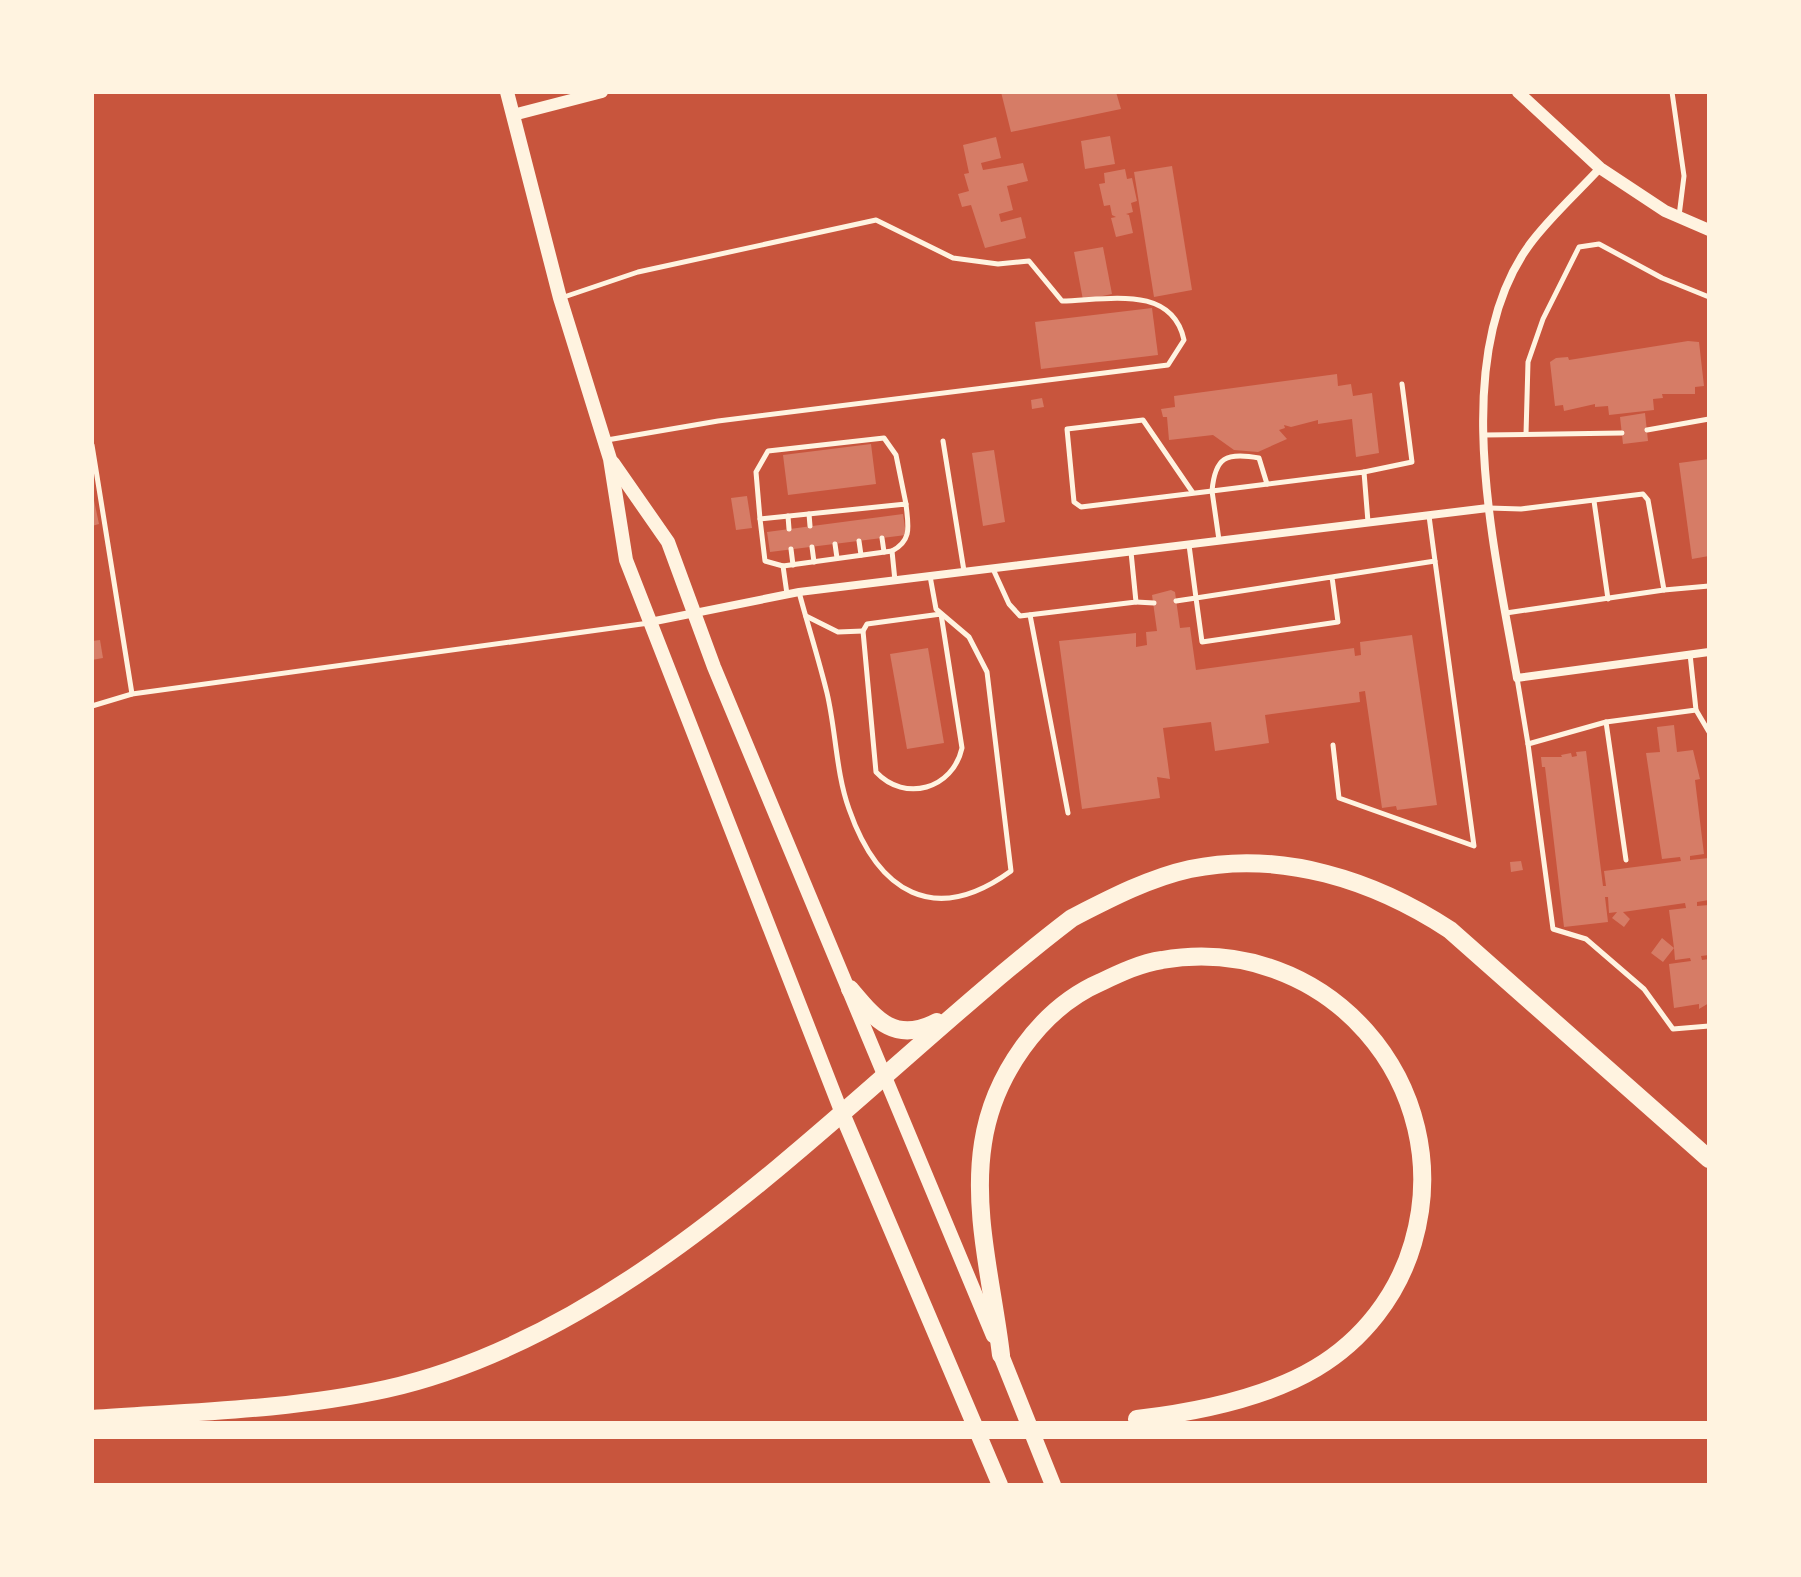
<svg xmlns="http://www.w3.org/2000/svg" width="1801" height="1577" font-family="Overpass,sans-serif">
	<style>
		.building { fill: #d67c66 }
		.lines { fill: none; stroke-linecap: round; stroke-linejoin: round }
		.service { stroke: #fff3e0; stroke-width: 5 }
		.minor { stroke: #fff3e0; stroke-width: 8 }
		.tertiary { stroke: #fff3e0; stroke-width: 12 }
		.secondary { stroke: #fff3e0; stroke-width: 14 }
		.trunk { stroke: #fff3e0; stroke-width: 16 }
		.motorway { stroke: #fff3e0; stroke-width: 18 }
	</style>
	<rect width="100%" height="100%" fill="#c8553d"/>
	<g class="building">
		<path d="M1001 92H1116L1121 109 1011 132Z"/>
		<path d="M1110 136 1115 164 1085 169 1081 141Z"/>
		<path d="M996 137 1001 158 981 163 983 170 1023 163 1028 181 1007 186 1013 210 999 214 1001 222 1021 217 1026 238 985 248 971 205 962 207 958 194 969 191 964 174 969 173 963 145Z"/>
		<path d="M1172 166 1192 290 1154 297 1134 172Z"/>
		<path d="M1125 169 1127 179 1132 178 1137 201 1131 203 1133 212 1126 214 1129 215 1133 233 1116 237 1111 218 1116 217 1112 215 1110 205 1104 206 1099 184 1105 183 1104 173Z"/>
		<path d="M1103 247 1112 294 1083 300 1074 252Z"/>
		<path d="M1152 308 1158 355 1041 369 1035 322Z"/>
		<path d="M1688 341 1699 342 1704 386 1695 387V394H1662L1663 398 1653 399 1654 410 1609 415 1608 406 1595 407V404L1564 411 1563 405 1555 406 1550 362 1556 358 1568 357 1569 360Z"/>
		<path d="M1337 374 1338 386 1351 384 1353 396 1372 393 1379 453 1356 457 1352 419 1318 424V420L1291 427 1284 425 1285 428 1279 430 1287 439 1258 452 1234 450 1213 435 1169 440 1167 417H1163L1161 409 1175 407 1174 396Z"/>
		<path d="M1042 398 1044 407 1032 409 1031 400Z"/>
		<path d="M1645 413 1648 441 1623 444 1620 417Z"/>
		<path d="M871 444 876 484 788 495 783 455Z"/>
		<path d="M994 450 1005 522 983 526 972 453Z"/>
		<path d="M1709 459V556L1692 559 1679 463Z"/>
		<path d="M92 491 99 524 92 526Z"/>
		<path d="M747 496 752 528 736 530 731 498Z"/>
		<path d="M903 514 906 535 770 552 767 532Z"/>
		<path d="M1171 590 1175 592 1180 628 1190 627 1196 670 1354 648 1355 656 1361 655 1360 642 1412 635 1437 805 1397 810 1396 806 1382 808 1365 691 1359 692 1360 702 1265 715 1269 743 1215 751 1211 722 1163 728 1170 779 1157 777 1160 798 1082 809 1059 641 1136 633V647L1147 645 1146 632 1157 631 1152 595Z"/>
		<path d="M100 640 103 658 92 660V641Z"/>
		<path d="M928 648 944 743 907 749 890 654Z"/>
		<path d="M1674 725 1677 752 1693 750 1700 779 1695 780 1704 854 1690 856V860L1709 858V900L1697 902V906L1709 905V955L1701 956 1702 960 1709 959V1003L1699 1009V1004L1674 1008 1669 964 1691 961 1690 958 1675 960 1674 948 1663 962 1651 953 1662 938 1674 948 1669 910 1686 908 1685 903 1623 912 1630 919 1624 927 1612 918 1617 912 1609 913 1608 897H1605L1608 922 1564 927 1545 767H1542L1541 757H1562L1561 755 1571 753 1572 757 1577 756 1576 752 1586 751 1603 886H1606L1604 871 1681 861 1680 857 1662 859 1646 753 1660 752 1657 727Z"/>
		<path d="M1521 861 1523 870 1511 872 1510 862Z"/>
	</g>
	<g class="lines">
		<g class="service">
			<path d="M1672 92 1684 176 1679 216"/>
			<path d="M561 298 638 272 876 220 953 258 998 264 1029 261 1062 301C1107 300 1172 284 1184 340L1168 365 718 421 607 440"/>
			<path d="M1647 430 1709 419"/>
			<path d="M1526 434 1528 362 1543 319 1579 247 1599 244 1662 278 1709 297"/>
			<path d="M1484 435 1622 433"/>
			<path d="M943 441 964 571"/>
			<path d="M92 445 132 694"/>
			<path d="M1364 472 1412 462 1402 384"/>
			<path d="M1193 493 1143 420 1067 429 1074 502 1081 507 1212 491C1215 457 1226 452 1259 458L1267 484"/>
			<path d="M1594 501 1608 599"/>
			<path d="M1489 508 1521 509 1643 494 1648 500 1664 590 1709 586"/>
			<path d="M809 514 810 526"/>
			<path d="M788 516 789 529"/>
			<path d="M760 519 756 472 768 451 884 438 896 455 906 504"/>
			<path d="M882 538 884 552"/>
			<path d="M1219 540 1212 491 1364 472 1368 522"/>
			<path d="M859 541 861 555"/>
			<path d="M835 544 837 558"/>
			<path d="M812 547 814 562"/>
			<path d="M791 549 793 565"/>
			<path d="M783 566 892 551"/>
			<path d="M993 569 1009 604 1020 616 1136 602 1131 552"/>
			<path d="M1332 577 1338 622 1202 642 1196 598 1435 561 1429 516"/>
			<path d="M799 592C808 626 819 660 827 693 836 731 836 773 849 809 878 892 934 927 1011 871L987 672 969 637 936 609 930 576"/>
			<path d="M787 594 783 566 765 561 760 519 906 504C908 525 913 540 892 551L895 581"/>
			<path d="M1176 601 1196 598 1189 545"/>
			<path d="M1136 602 1154 603"/>
			<path d="M1506 613 1664 590"/>
			<path d="M941 614 962 748C953 789 905 803 876 772L863 631 867 624Z"/>
			<path d="M1030 615 1068 813"/>
			<path d="M806 616 838 632 863 631"/>
			<path d="M1517 678 1528 744 1606 722 1696 710 1690 654"/>
			<path d="M92 706 132 694 649 623"/>
			<path d="M1696 710 1709 732"/>
			<path d="M1606 722 1626 860"/>
			<path d="M1528 744 1553 929 1586 939 1644 989 1673 1029 1709 1026"/>
			<path d="M1333 745 1339 798 1474 846 1435 561"/>
		</g>
		<g class="minor">
			<path d="M1600 168C1577 193 1550 217 1530 244 1447 357 1495 551 1517 678L1709 652"/>
			<path d="M650 622 799 592 1488 508"/>
		</g>
		<g class="tertiary">
			<path d="M1518 92 1600 168 1665 211 1709 230"/>
			<path d="M513 115 602 92"/>
		</g>
		<g class="secondary">
			<path d="M507 92 560 298 610 459 626 560 841 1111"/>
			<path d="M613 463 668 542 714 667 993 1336"/>
		</g>
		<g class="trunk">
			<path d="M841 1111 1000 1485"/>
			<path d="M1001 1355 1053 1485"/>
		</g>
		<g class="motorway">
			<path d="M850 989C876 1020 895 1044 937 1022"/>
			<path d="M1001 1355C993 1286 972 1213 983 1143 993 1077 1039 1009 1101 982 1120 973 1141 963 1162 960 1326 932 1459 1085 1413 1243 1398 1295 1363 1340 1316 1368 1264 1399 1196 1412 1137 1419"/>
			<path d="M92 1419C190 1412 290 1410 386 1389 650 1330 862 1078 1072 918 1109 899 1149 878 1190 869 1281 850 1374 880 1450 930L1709 1159"/>
			<path d="M92 1430H1709"/>
		</g>
	</g>
	<rect width="1801" height="1577" fill="none" stroke="#fff3e0" stroke-width="188"/>
</svg>
